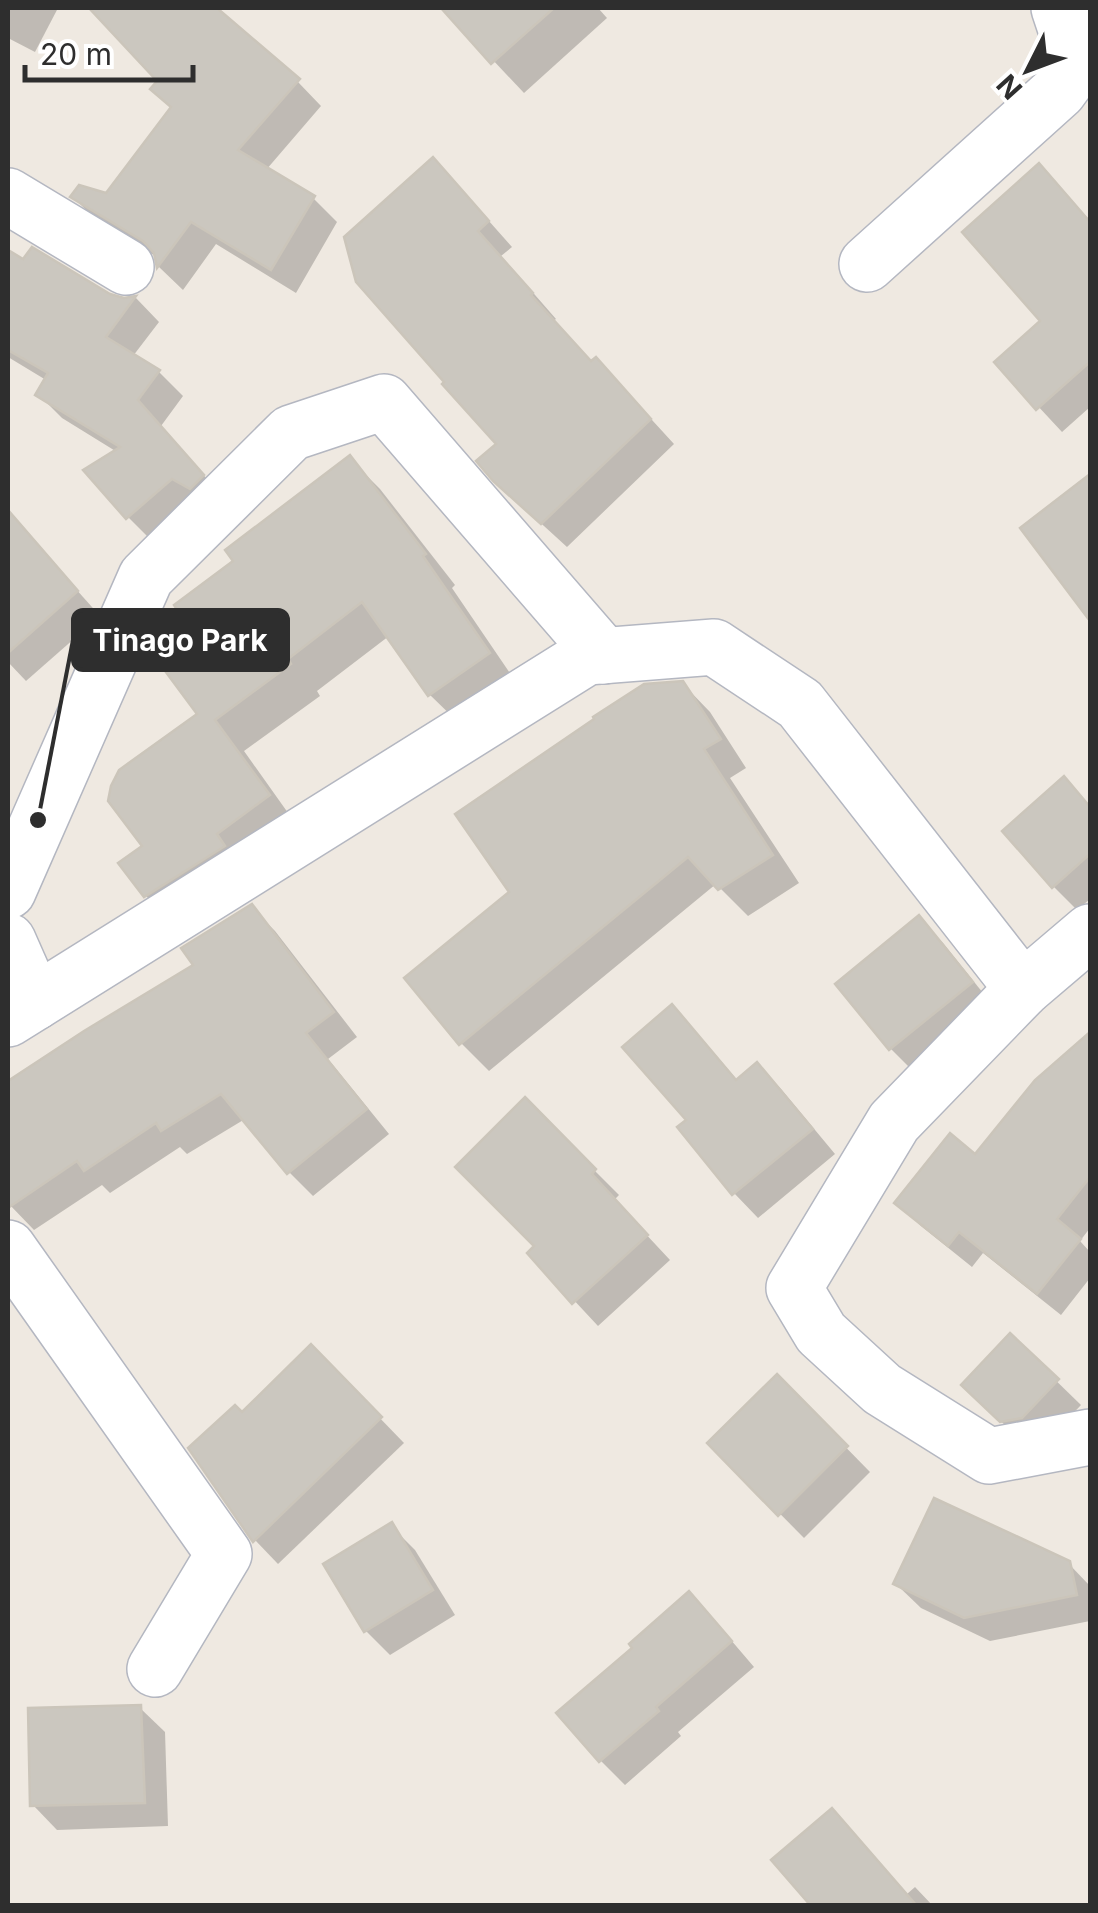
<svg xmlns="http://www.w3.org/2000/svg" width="1098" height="1913" font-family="Inter,sans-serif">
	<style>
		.shadow { fill: #0003 }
		.building { fill: #cbc7bf; stroke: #cbc5ba; stroke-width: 2.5 }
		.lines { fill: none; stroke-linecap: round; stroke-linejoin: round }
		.minor-casing { stroke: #b4b7c1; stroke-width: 58 }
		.minor { stroke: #fff; stroke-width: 55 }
		.leader { fill: none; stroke: #2e2e2e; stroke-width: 4 }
		.callout-dot { fill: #2e2e2e; stroke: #fff; stroke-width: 4 }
		.callout { fill: #2e2e2e; stroke: #2e2e2e; stroke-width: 4 }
		.callout-label { font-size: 30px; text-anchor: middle; font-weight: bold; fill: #fff }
	</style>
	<rect width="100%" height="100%" fill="#efe9e1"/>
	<g class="shadow">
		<path d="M8 8H58L35 52 8 38Z"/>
		<path d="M93 8H157L298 82 321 106 266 170 313 198 337 222 296 293 216 244 183 290 159 267 157 257 97 221 73 197 107 196 173 108 160 81Z"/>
		<path d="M444 8H598L607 18 524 93Z"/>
		<path d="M1039 167 1090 222V407L1062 432 997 362 1044 321Z"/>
		<path d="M457 185 512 247 501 256 556 319 553 321 592 364 620 385 674 444 567 547 521 505 499 444Z"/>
		<path d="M8 253 24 262 109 296 124 301 136 298 159 322 133 356 159 372 183 396 161 426 226 501 152 541 128 517 117 452 62 418 38 394 46 380 8 357Z"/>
		<path d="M349 458 380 489 455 585 452 588 518 685 461 725 430 695 389 636 317 691 320 696 244 751 298 827 176 926 146 896 145 847 201 715 194 629 236 561Z"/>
		<path d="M1088 480 1090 482V617L1023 529Z"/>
		<path d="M8 513 100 616 26 681 8 662Z"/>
		<path d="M682 683 710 712 746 768 730 778 799 883 748 916 716 884 489 1071 461 1043 408 978 512 892Z"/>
		<path d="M1064 780 1090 807V899L1077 910 1053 886Z"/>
		<path d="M251 907 275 931 357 1037 328 1059 389 1134 313 1196 289 1172 245 1119 187 1154 180 1147 110 1193 102 1185 34 1230 8 1203V1088L197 966Z"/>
		<path d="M919 919 943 943 995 1008 915 1073 891 1049 838 984Z"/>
		<path d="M672 1008 696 1032 738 1081 757 1065 781 1089 835 1154 758 1218 734 1193 681 1127 690 1120Z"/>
		<path d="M1090 1034V1228L1080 1241 1090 1252V1278L1061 1315 983 1253 972 1267 921 1226 898 1203 976 1158 1042 1075Z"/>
		<path d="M525 1101 619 1195 614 1200 670 1260 598 1326 530 1253 537 1246Z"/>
		<path d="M1010 1336 1081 1405 1047 1441 1026 1445 988 1409Z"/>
		<path d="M311 1347 404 1443 278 1564 255 1540 242 1415Z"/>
		<path d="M777 1377 870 1472 804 1538 710 1443Z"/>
		<path d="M391 1526 415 1550 455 1615 390 1655 366 1631Z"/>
		<path d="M1068 1563 1090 1586V1621L990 1641 921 1608 896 1584Z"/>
		<path d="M713 1619 754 1667 678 1732 681 1736 625 1785 601 1761Z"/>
		<path d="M140 1708 165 1732 168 1826 57 1830 33 1805Z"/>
		<path d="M832 1811 907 1894 915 1887 933 1906H814Z"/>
	</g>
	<g class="building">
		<path d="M89 8H217L300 79 238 150 315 196 271 270 191 222 157 268 154 253 143 241 70 197 79 185 106 193 171 107 150 89 157 81Z"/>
		<path d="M441 8H554L491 64Z"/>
		<path d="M433 157 489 221 478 231 533 293 531 295 591 361 596 357 651 419 541 524 493 481 476 461 496 444 442 384 444 382 356 282 344 237Z"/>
		<path d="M1039 163 1090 222V362L1036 410 994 362 1040 321 962 232Z"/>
		<path d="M32 247 110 294 124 298 136 296 106 337 160 370 138 400 204 475 190 489 172 479 126 519 83 470 120 447 35 395 48 373 8 350V250L23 259Z"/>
		<path d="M350 455 426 554 423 556 490 653 428 696 362 602 288 659 291 664 215 720 270 795 217 834 225 846 144 897 118 863 142 846 108 801 111 786 119 770 197 714 154 656 190 629 174 605 233 561 225 550Z"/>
		<path d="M1090 474V621L1020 528Z"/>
		<path d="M8 510 78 591 8 653Z"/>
		<path d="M683 681 721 739 704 749 773 855 718 890 688 857 459 1045 404 978 509 892 455 814 594 719 593 717 644 684Z"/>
		<path d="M1064 776 1090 807V854L1052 888 1002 831Z"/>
		<path d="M252 904 334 1012 306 1033 367 1109 287 1174 221 1094 161 1131 156 1123 84 1171 77 1161 8 1208V1081L84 1031 193 965 181 948Z"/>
		<path d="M919 915 973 982 889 1050 835 984Z"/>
		<path d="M672 1004 736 1080 757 1062 813 1129 732 1195 677 1127 686 1120 622 1047Z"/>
		<path d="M1090 1032V1177L1057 1219 1081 1239 1037 1294 959 1232 948 1246 894 1203 950 1133 975 1154 1035 1080Z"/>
		<path d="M525 1097 596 1169 592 1174 648 1235 572 1304 527 1253 534 1246 455 1167Z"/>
		<path d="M1010 1333 1059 1379 1022 1418 1000 1422 961 1385Z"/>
		<path d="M311 1344 382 1417 253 1542 188 1448 235 1405 242 1412Z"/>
		<path d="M777 1374 848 1446 778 1516 707 1443Z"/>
		<path d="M934 1498 1070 1561 1077 1595 964 1618 893 1584Z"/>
		<path d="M392 1522 433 1590 364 1632 323 1564Z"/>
		<path d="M689 1591 732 1641 656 1707 659 1711 599 1762 556 1713 632 1648 629 1644Z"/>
		<path d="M141 1705 145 1803 30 1806 28 1708Z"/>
		<path d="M832 1808 917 1906H811L771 1860Z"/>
	</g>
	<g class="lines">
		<defs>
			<g id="minor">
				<path d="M1059 8 1078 65"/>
				<path d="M8 196 126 267"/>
				<path d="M867 264 1059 91 1078 65 1090 67"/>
				<path d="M8 891 146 577 291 433 384 402 604 656"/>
				<path d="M1090 932 1023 989 894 1122 794 1288 821 1333 882 1389 989 1456 1090 1437"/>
				<path d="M8 941 35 1002"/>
				<path d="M8 1019 587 657 714 647 800 704 1023 989"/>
				<path d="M8 1248 224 1554 155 1669"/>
			</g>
		</defs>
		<use href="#minor" class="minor-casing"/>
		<use href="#minor" class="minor"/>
	</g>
	<path class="leader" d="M38 820L73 640"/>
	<circle class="callout-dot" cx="38" cy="820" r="10"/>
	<rect class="callout" x="73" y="610" width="215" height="60" rx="10"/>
	<g class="callout-label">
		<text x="180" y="651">Tinago Park</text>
	</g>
	<rect width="1098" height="1913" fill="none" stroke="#2e2e2e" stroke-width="20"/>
	<g transform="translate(1028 70) rotate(228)" stroke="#ffffff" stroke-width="8" paint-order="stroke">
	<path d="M0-8L18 38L0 25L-18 38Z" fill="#2e2e2e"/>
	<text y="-15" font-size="28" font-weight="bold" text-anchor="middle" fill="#2e2e2e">N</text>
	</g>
	<path d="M25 65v15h168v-15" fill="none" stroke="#2e2e2e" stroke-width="5"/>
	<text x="40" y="65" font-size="30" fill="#2e2e2e" stroke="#ffffff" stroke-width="8" paint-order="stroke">20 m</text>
</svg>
